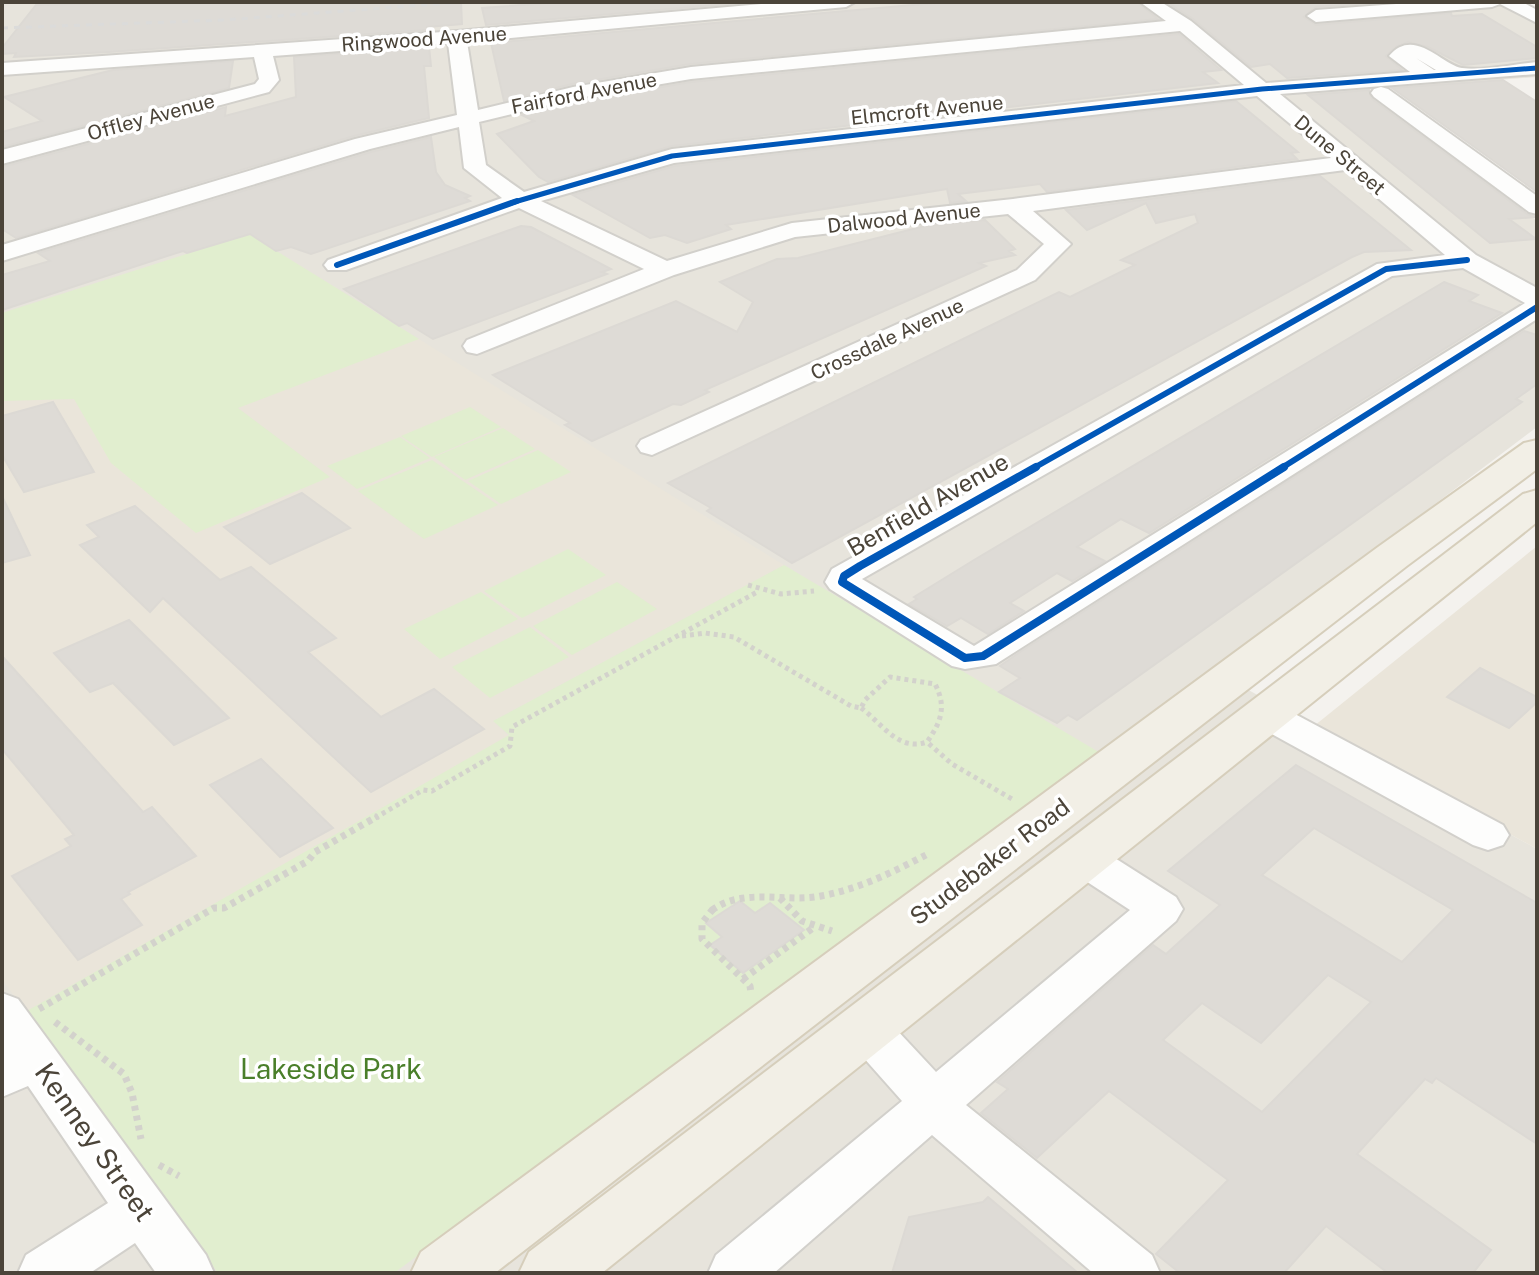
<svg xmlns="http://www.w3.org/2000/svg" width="1539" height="1275" font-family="'Public Sans',sans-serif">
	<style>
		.residential { fill: #e7e4dc }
		.education { fill: #eae5da }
		.green { fill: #e1eecf }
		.building { fill: #dedbd6; stroke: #dcd9d4; stroke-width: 2; fill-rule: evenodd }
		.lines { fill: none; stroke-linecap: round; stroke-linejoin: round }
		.minor-casing { stroke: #d2d0cb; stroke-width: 4 }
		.major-casing { stroke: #d6cebb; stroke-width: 4 }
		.path-far1 { stroke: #d3d2cc; stroke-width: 5; stroke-dasharray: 4 4; stroke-linecap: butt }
		.path { stroke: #d3d2cc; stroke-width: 7; stroke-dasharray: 5 5; stroke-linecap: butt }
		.minor { fill: #fdfdfc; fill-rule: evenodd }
		.major { fill: #f2efe6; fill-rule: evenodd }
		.rail { stroke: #dbdbda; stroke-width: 3; stroke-dasharray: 6 6; stroke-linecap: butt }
		.cycleway-far2-casing { stroke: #fff; stroke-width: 8 }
		.cycleway-far1-casing { stroke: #fff; stroke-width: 10 }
		.cycleway-casing { stroke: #fff; stroke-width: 13 }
		.cycleway-far2 { stroke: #0057b8; stroke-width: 5 }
		.cycleway-far1 { stroke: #0057b8; stroke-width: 6 }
		.cycleway { stroke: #0057b8; stroke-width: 8 }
		.labels { text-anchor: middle; stroke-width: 7; stroke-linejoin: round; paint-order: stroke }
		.far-street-label { font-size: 20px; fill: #4b4439; stroke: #fff }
		.street-label { font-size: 24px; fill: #4b4439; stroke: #fff }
		.near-park-label { font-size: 28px; fill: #4a7f2a; stroke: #fff }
		.near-street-label { font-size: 28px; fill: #4b4439; stroke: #fff }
	</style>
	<rect width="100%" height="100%" fill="#f4f2ee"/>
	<path class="residential" d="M2 2H1516L1537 12V77L1366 90 1537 221V427L1214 671 1537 849V1273H2Z"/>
	<g class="education">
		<path d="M249 234 784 565 493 721 509 736 25 1012 2 979V313Z"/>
		<path d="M1537 546V849L1314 726Z"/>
	</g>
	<g class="green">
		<path d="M249 234 419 339 238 408 330 477 196 533 111 463 74 399 2 401V313Z"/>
		<path d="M470 407 501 427 432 457 401 436Z"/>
		<path d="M503 428 535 449 465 480 434 457Z"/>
		<path d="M400 437 430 458 357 489 327 466Z"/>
		<path d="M538 450 571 472 501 504 468 481Z"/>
		<path d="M432 460 498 505 424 539 358 491Z"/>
		<path d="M568 549 606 575 522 618 484 591Z"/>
		<path d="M784 565 1102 754 394 1273H218L25 1012 509 735 493 721Z"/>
		<path d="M617 582 657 609 572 655 533 626Z"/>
		<path d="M481 592 518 619 440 659 404 629Z"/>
		<path d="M530 627 569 657 490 698 452 667Z"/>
	</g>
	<g class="building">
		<path d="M132 2H461L462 24 427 27V30L109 52 14 57 16 53 2 54V48L36 5Z"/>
		<path d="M562 2H751L486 25 482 8Z"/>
		<path d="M946 2H1137L1158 19 690 64 572 84 504 101 491 43Z"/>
		<path d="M1167 2H1383L1316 7 1304 17 1316 25 1451 13 1452 16 1482 14 1537 47V58L1463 65 1428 47 1408 42 1397 46 1386 56 1402 70 1287 78 1270 64 1251 67 1193 19Z"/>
		<path d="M1179 34 1221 70 1203 72 1218 83 672 146 548 182 539 177 497 134 534 121 522 115 574 102 691 82Z"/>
		<path d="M429 47 431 66H424L429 118 354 136 16 238 2 229V167L226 107 225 116 296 97 294 57Z"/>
		<path d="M233 61 229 88 2 147V132L42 121 4 97 113 70Z"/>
		<path d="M1503 80 1537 102V192L1392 88Z"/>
		<path d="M1369 90 1372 99 1527 214 1536 217 1509 219 1536 239 1490 243 1308 95Z"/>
		<path d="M1236 101 1298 152 1291 153 1297 159 1047 192 1040 184 958 194 966 201 950 203 947 189 726 225 731 229 687 243 665 235 650 238 573 195 675 166Z"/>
		<path d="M431 137 436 172 445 185 470 196 465 198 470 201 311 254 291 247 276 251 250 234 187 253 183 251 167 256 2 310V275L50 261 38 253 371 152Z"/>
		<path d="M1320 176 1411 250 1364 252 1352 257 792 563 707 511 711 508 668 483 1059 292 1070 297 1135 265 1121 260 1198 223 1195 214 1156 223 1146 203 1087 230 1066 210Z"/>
		<path d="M985 220 1015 249 1009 251 1015 255 979 263 986 266 705 390 709 392 681 405 673 404 592 441 565 425 570 423 493 375 676 301 737 332 753 302 720 282 777 259 798 258 925 226Z"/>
		<path d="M521 226 531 227 611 269 602 272 607 274 433 339 407 323 399 326 344 289Z"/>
		<path d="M1444 282 1478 295 1469 301 1502 313 1149 533 1121 519 1077 547 1105 561 1072 581 1057 573 1010 603 1024 611 988 634 961 618 947 626 909 604 917 599 914 597 974 560Z"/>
		<path d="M1524 331 1537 335V384L1516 399 1522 402 1077 720 1068 715 1057 723 999 692 1020 678 1000 666 1020 652Z"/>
		<path d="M53 402 94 472 24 492 2 455V416Z"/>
		<path d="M302 493 350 528 270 564 224 527Z"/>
		<path d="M2 496 30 555 2 563Z"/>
		<path d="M135 506 220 580 251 567 336 638 308 652 381 717 434 689 484 729 371 792 163 598 150 612 80 545 99 537 87 525Z"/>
		<path d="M129 620 229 718 174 745 113 683 90 692 54 653Z"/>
		<path d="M2 656 143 812 152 807 196 856 128 892 130 894 121 899 142 925 78 960 12 876 71 846 65 839 74 835 2 749Z"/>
		<path d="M1480 668 1537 697V702L1509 728 1447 697Z"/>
		<path d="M261 759 333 828 280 857 210 785Z"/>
		<path d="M1296 765 1537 903V1144L1436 1078 1432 1083 1425 1079 1357 1154 1491 1250 1473 1273H1388L1326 1226 1284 1273H1180L1156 1254 1228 1180 1109 1091 1037 1158 981 1113 1008 1089 997 1082 1153 945 1166 954 1220 905 1168 871ZM1314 828 1453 910 1402 962 1262 875ZM1328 975 1371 1002 1262 1112 1163 1040 1202 1003 1261 1043Z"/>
		<path d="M740 901 755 913 770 903 804 930 743 973 710 945 722 937 706 923Z"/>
		<path d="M988 1197 1078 1273H892L909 1217 983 1202Z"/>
	</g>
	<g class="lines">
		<defs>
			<g id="minor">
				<path d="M785 2H855L846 7 467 42 478 110 573 87 691 67 1166 21 1140 2H1161L1191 21 1266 83 1410 72 1389 56C1414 26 1442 65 1462 68 1485 71 1514 64 1537 62V74L1280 94 1476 255 1537 288V319L996 664 965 669 952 666 830 589 825 582 832 569 1377 264 1445 255 1345 170 1033 211 1071 244 1035 280 652 455 641 452 637 446 641 440 1017 270 1044 244 1008 214 795 237 674 275 477 354 467 352 463 346 467 340 644 269 519 208 346 270H328L324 265 328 260 502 198 464 168 459 127 370 149 2 261V245L355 139 457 115 448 43 273 56 279 80 269 92 2 164V150L255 84 259 79 254 57 2 75V63L457 31ZM1180 31 1244 85 672 149 524 192 486 165 479 122 573 99 691 79ZM1416 58 1436 70H1434ZM1257 96 1331 158 1013 199 792 223 667 261 541 201 674 163ZM1463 268 1525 303 974 646 862 579 1392 276Z"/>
				<path d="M1423 2H1522L1537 10V23L1500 4 1492 7 1316 22 1307 16 1316 10Z"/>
				<path d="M1381 87 1388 89 1537 196V214L1529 212 1374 97 1371 93 1374 89Z"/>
				<path d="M1265 702 1278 705 1503 825 1509 835 1503 845 1488 850 1473 845 1252 723 1246 714 1252 705Z"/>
				<path d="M1081 842 1096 846 1176 897 1183 909 1176 921 966 1105 1152 1255 1160 1273H1093L932 1135 774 1273H708L716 1255 902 1101 847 1039 841 1026 847 1013 864 1007 881 1013 936 1072 1130 910 1066 868 1060 857 1066 846Z"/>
				<path d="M2 993 18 999 206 1255 214 1273H156L135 1243 90 1273H18L26 1255 108 1203 28 1086 2 1097Z"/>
			</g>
			<g id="major">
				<path d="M1537 440V469L1408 565 495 1273H411L421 1252 1378 547 1524 443Z"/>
				<path d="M1537 490V522L602 1273H519L529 1252 1523 494Z"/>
			</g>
		</defs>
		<use href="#minor" class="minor-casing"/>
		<use href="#major" class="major-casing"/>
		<g class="path-far1">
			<path d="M748 585 781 594 814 591"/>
			<path d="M682 636 705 633 734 637 851 706 861 708 865 700 890 677 935 684C947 707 941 722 927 742L952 764 1012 799"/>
			<path d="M861 708C882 723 898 752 927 742"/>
			<path d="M375 818 423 790 432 791 510 746 512 727 759 591"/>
		</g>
		<g class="path">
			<path d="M780 898 802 921 832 931"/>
			<path d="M713 909 702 923V939L750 986 751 993"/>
			<path d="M712 910C744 887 785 903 821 896 859 889 893 872 926 855"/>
			<path d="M743 979 813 928"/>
			<path d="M39 1009 214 908H224L308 861 315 852 378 816"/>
			<path d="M55 1022 124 1074 132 1093 141 1139"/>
			<path d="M159 1165 179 1176"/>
		</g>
		<use href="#minor" class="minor"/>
		<use href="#major" class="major"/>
		<path class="rail" d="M2 28 224 20 463 2"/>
		<defs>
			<path id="cycleway-far2" d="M511 203 672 156 1262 89 1537 68"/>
			<g id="cycleway-far1">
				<path d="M337 265 517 201"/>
				<path d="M1032 469 1386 269 1467 260"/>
				<path d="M1280 469 1537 307"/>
			</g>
			<path id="cycleway" d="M1036 467 860 566 844 576 842 582 965 658 983 656 1284 467"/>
		</defs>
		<use href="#cycleway-far2" class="cycleway-far2-casing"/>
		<use href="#cycleway-far1" class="cycleway-far1-casing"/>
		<use href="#cycleway" class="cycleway-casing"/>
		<use href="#cycleway-far2" class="cycleway-far2"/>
		<use href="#cycleway-far1" class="cycleway-far1"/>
		<use href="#cycleway" class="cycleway"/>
	</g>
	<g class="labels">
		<g class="far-street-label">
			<text transform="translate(424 39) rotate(-4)" y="7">Ringwood Avenue</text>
			<text transform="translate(584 93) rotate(-11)" y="7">Fairford Avenue</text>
			<text transform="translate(927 110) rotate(-6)" y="7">Elmcroft Avenue</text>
			<text transform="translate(151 117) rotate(-15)" y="7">Offley Avenue</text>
			<text transform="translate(1340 155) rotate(40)" y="7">Dune Street</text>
			<text transform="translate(904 218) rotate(-6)" y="7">Dalwood Avenue</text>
			<text transform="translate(887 339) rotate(-25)" y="7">Crossdale Avenue</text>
		</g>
		<g class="street-label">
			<text transform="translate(928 505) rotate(-30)" y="8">Benfield Avenue</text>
			<text transform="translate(990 862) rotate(-37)" y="8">Studebaker Road</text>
		</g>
		<g class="near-park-label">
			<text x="331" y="1079">Lakeside Park</text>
		</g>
		<g class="near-street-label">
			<text transform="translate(95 1142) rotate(55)" y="10">Kenney Street</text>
		</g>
	</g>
	<rect width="1539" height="1275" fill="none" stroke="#4b4439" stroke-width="8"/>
</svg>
